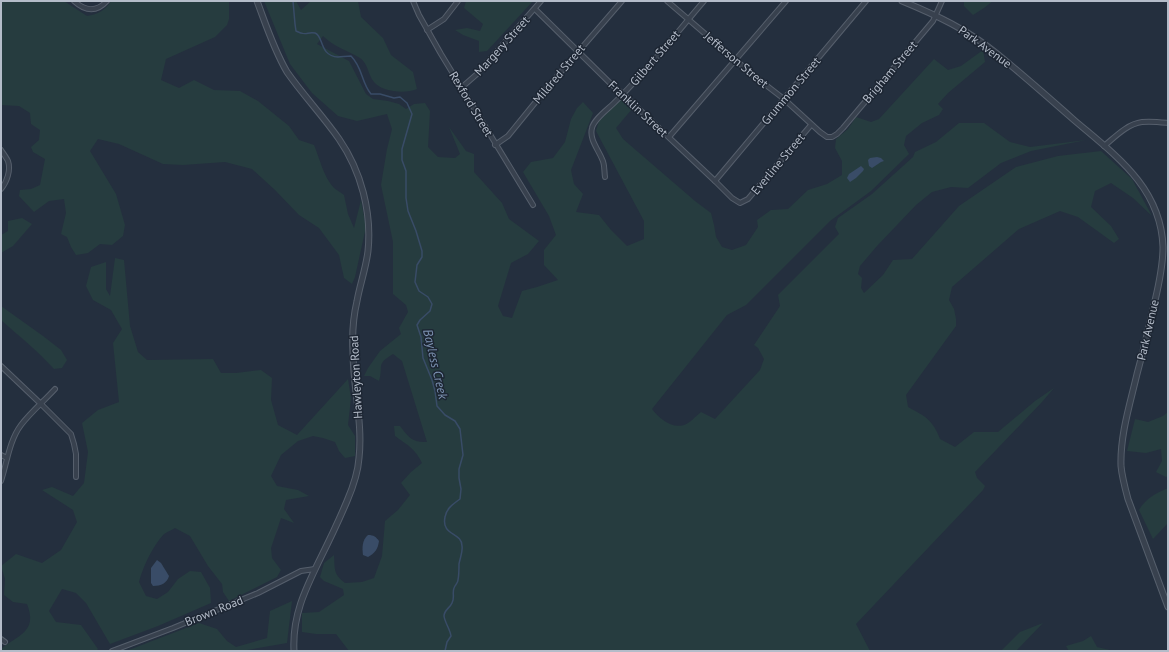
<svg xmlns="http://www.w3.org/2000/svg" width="1169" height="652" font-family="'PT Sans',sans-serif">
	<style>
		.green { fill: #263c3f }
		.water { fill: #394c67 }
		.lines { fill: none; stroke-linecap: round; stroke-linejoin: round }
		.stream { stroke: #394c67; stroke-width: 1.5 }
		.minor-casing { stroke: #565f6c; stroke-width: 6 }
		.tertiary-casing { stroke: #565f6c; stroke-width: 7 }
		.minor { stroke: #38414e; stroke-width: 4 }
		.tertiary { stroke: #38414e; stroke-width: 5 }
		.labels { text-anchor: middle; stroke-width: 3; stroke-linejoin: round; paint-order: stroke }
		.street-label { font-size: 12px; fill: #b4bcc9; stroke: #1d2633 }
		.water-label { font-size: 13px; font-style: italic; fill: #7c92b1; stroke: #1d2633 }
	</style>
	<rect width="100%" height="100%" fill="#242f3e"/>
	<g class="green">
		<path d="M1 1H64L87 16C98 14 105 11 111 1H229V19L227 25 215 37 166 59 161 80 179 88 194 80 214 90 240 91 258 101 289 126 299 140 314 145C320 159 323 176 334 188 337 190 341 193 344 195L348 214 354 228 361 200 366 227 355 277 352 284 344 278 339 255 319 228 299 215 275 190 252 169 225 162 183 165 163 164 119 144 98 139 90 151 116 194 125 225 123 236 112 245 100 244 88 253 76 255 71 247 67 237 61 234 66 213 64 199 49 201 34 212 19 196 20 190 31 189 40 185 45 159 33 152 31 147 39 140 40 130 31 124 30 113 19 106 1 105Z"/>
		<path d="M264 1H296L301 10 311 1H358L361 17 383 38 391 55 413 72 417 89C405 94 382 92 374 82 368 75 368 63 360 58 347 50 334 47 323 36L317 44 349 61 366 94 373 99 388 101 399 104 406 109 414 104 425 103 430 111 428 147 438 157 455 158 460 154 449 127 466 151 474 154V172L502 203 509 219 539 241 528 254 511 263 498 306 503 316 512 318 522 291 537 287 558 280 544 265V250L556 235 549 216 523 172 531 162 553 158 565 142 571 119 577 108 583 102 593 113 571 170 574 184 583 194 576 212 599 215 611 230 627 246 644 239V221L596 131 599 121 621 99 632 109 616 128 623 139 695 201 711 213 714 225 716 237 722 247 732 250 746 245 758 227 757 220 771 210 788 209 808 190 827 184 842 175V161L835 148 836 139 848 129 856 117 871 122 879 119 934 59 948 70 961 66 983 50 985 62 948 93 938 104 943 109 939 115 922 123 906 136 904 145 909 154 871 191 830 221 746 305 727 315 652 409C659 418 671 429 684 425 689 424 696 416 701 412L715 419 760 370 764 359 758 348 754 345 780 306 778 295 839 234 835 227 838 218 872 194 913 157 915 152 936 142 959 123H984L1010 142 1030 147 1086 140 1031 151 1001 163 968 188 951 187 932 192 916 205 877 246 860 266 858 274 862 278 861 288 864 293 883 275 893 260 912 259 959 206 1016 167 1058 156 1101 151 1132 179 1152 216 1133 198 1111 183 1095 191 1091 207 1111 226 1119 239 1114 243 1078 217 1060 211 1019 229 952 287 949 300 954 309 956 319V326L906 395 908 407C925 416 933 420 940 439L955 447 974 432H998L1035 401 1054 388 1042 402 975 472 977 478 985 486 983 490 856 624 870 651H349L336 634H316L302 632V613L319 612 344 595 343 589 324 581 320 577 324 563 334 555C335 569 333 574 345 583L362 582 374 578 382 556 385 521 398 510 410 495 401 483 411 472 422 463C415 448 407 445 395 436L394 426H400C408 437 413 443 427 442L402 361 393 354C375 365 384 365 379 381L370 376H364L368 368 380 351 401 334 399 328 408 312 406 305 393 294V242L381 185 387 149 392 129 387 114 357 121 338 116 312 93 290 64Z"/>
		<path d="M466 1H533L487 51 479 52V41L463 35 455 30 467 28 480 31 483 24 464 8Z"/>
		<path d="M964 1H993L984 8 973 15 964 6Z"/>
		<path d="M22 218 32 224 13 246 1 253V235L8 231V221Z"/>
		<path d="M115 258 124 260 130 326 138 352 147 360 213 359 221 373H236L261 370 272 378 271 400 278 425 297 435 348 379 351 398 348 425 355 436V456L345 458 339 451 335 442 323 438 313 436 298 441 281 455 271 476 277 486 298 490 309 496 286 500 284 509 294 523 281 518 271 548 272 558 281 570 277 577 229 601 223 592 222 584 208 566 190 536 175 528C172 530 167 532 164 534 153 546 143 566 139 582L146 596 157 599 168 592 178 579 190 571 201 572 210 588 211 603 158 626 110 644 86 603 76 593 62 589 49 611 56 622 81 625 98 649 96 651H1V649C18 635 38 632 27 604L13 602 4 595 5 579 1 566 16 554 42 563 61 550 77 522 73 510 42 490 52 487 73 496 84 483 88 452 82 423 98 410 119 402 113 343 122 329 111 310 93 300 86 286 91 267 106 262V289L110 296Z"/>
		<path d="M1 306 43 336 61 350 67 360 62 368 54 369C38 351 19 336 1 320Z"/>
		<path d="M1168 412V476L1166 477 1156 472 1162 461 1161 449 1146 453 1127 451 1135 419 1148 422 1163 416Z"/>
		<path d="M1168 488V523L1153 539 1139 510C1145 499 1156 493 1168 488Z"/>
		<path d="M292 601 287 643 242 651H126L199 623 217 629 227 641 236 647 267 638 270 611Z"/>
		<path d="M1043 623 1016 651H1001L1020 632Z"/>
		<path d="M1091 636 1097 647 1114 651H1069L1066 646 1083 641Z"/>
	</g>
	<g class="water">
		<path d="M877 157 881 158 884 161 881 162 872 168 869 166 868 160 870 158Z"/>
		<path d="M861 166 864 169 863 171 856 178 850 182 847 178 849 174Z"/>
		<path d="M368 535C374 535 376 537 379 541 378 549 375 553 368 557L363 555C362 548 362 540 368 535Z"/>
		<path d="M157 560 161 563 169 576C167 583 161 586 153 586L151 583V568Z"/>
	</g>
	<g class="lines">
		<path class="stream" d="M293 1 295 24 296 31C307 37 307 31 315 33 324 36 319 56 338 57 342 57 346 56 351 56 363 68 361 82 371 94H380L394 98 400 97 407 103 412 114 402 149V160L406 171V198L408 211 416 231 422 251V257L417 265 415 282 419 291 428 297 432 304 430 311 420 320 417 325 421 337 423 358 432 380 435 391 437 406 445 415 455 421 460 429 463 455 459 469V478L461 489 460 499C453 504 446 509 445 517 441 536 462 532 462 546 463 552 460 558 459 564 459 569 459 575 458 580 458 583 455 585 454 588 452 593 455 598 452 603 450 608 444 610 444 616 445 623 450 629 451 636L447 642 445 651"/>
		<defs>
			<g id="minor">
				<path d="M74 1C85 11 96 13 107 1"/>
				<path d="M413 1 419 15 441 54 533 205"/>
				<path d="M667 1 753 75 784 99 820 132 827 137H832L837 134 843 128 933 21 942 1"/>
				<path d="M535 9 611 84 623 94 715 181 732 198 740 203 748 199 811 125"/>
				<path d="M427 30 444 19 458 1"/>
				<path d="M461 88 477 74 541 1"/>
				<path d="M669 137 786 1"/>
				<path d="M495 145 508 136 547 88 622 1"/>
				<path d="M1104 146C1115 137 1127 124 1142 122 1151 121 1159 122 1168 123"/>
				<path d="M1 150C3 153 6 157 8 161 11 170 7 182 1 189"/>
				<path d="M605 177C604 171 605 164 602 159 598 149 589 139 592 128 594 119 608 109 614 103 647 71 674 36 704 1"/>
				<path d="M715 181 866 1"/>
				<path d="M1 366 41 404 71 434 74 444 76 454V477"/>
				<path d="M1 455 7 458"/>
				<path d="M1 481C7 463 9 441 21 425 31 412 44 401 55 389"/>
				<path d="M1 639 5 642"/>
				<path d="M112 651 173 628 258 593 301 571 315 569"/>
			</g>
			<g id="tertiary">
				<path d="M257 1C266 25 274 50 287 72 303 95 323 116 339 139 361 171 372 212 368 251 366 268 360 284 357 301 353 318 352 335 353 352 353 387 363 423 359 458 358 473 353 487 347 501 339 520 330 539 321 557 306 588 292 615 294 651"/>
				<path d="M902 1C936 15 968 30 996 53 1023 75 1048 97 1074 120 1115 155 1161 187 1163 247 1163 268 1158 289 1153 309 1148 331 1143 352 1137 374 1130 404 1120 435 1121 466 1122 477 1125 488 1128 499L1168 607"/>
			</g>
		</defs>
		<use href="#minor" class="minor-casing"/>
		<use href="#tertiary" class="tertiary-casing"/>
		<use href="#minor" class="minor"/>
		<use href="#tertiary" class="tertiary"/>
	</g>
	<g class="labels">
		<g class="street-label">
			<text transform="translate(502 46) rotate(-48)" y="4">Margery Street</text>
			<text transform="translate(985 47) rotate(36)" y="4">Park Avenue</text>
			<text transform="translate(655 58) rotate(-49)" y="4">Gilbert Street</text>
			<text transform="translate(736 60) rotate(40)" y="4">Jefferson Street</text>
			<text transform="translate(890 72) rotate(-50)" y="4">Brigham Street</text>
			<text transform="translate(559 74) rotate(-50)" y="4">Mildred Street</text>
			<text transform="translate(791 91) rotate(-50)" y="4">Grummon Street</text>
			<text transform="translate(471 104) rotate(59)" y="4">Rexford Street</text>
			<text transform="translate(638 109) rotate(43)" y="4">Franklin Street</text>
			<text transform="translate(778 164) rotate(-50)" y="4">Everline Street</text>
			<text transform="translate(1148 330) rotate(-77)" y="4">Park Avenue</text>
			<text transform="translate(356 377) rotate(-93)" y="4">Hawleyton Road</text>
			<text transform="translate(214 611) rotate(-22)" y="4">Brown Road</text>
		</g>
		<g class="water-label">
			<text transform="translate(436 364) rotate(77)" y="5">Bayless Creek</text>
		</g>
	</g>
	<rect width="1169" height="652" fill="none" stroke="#b4bcc9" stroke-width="4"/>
</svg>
